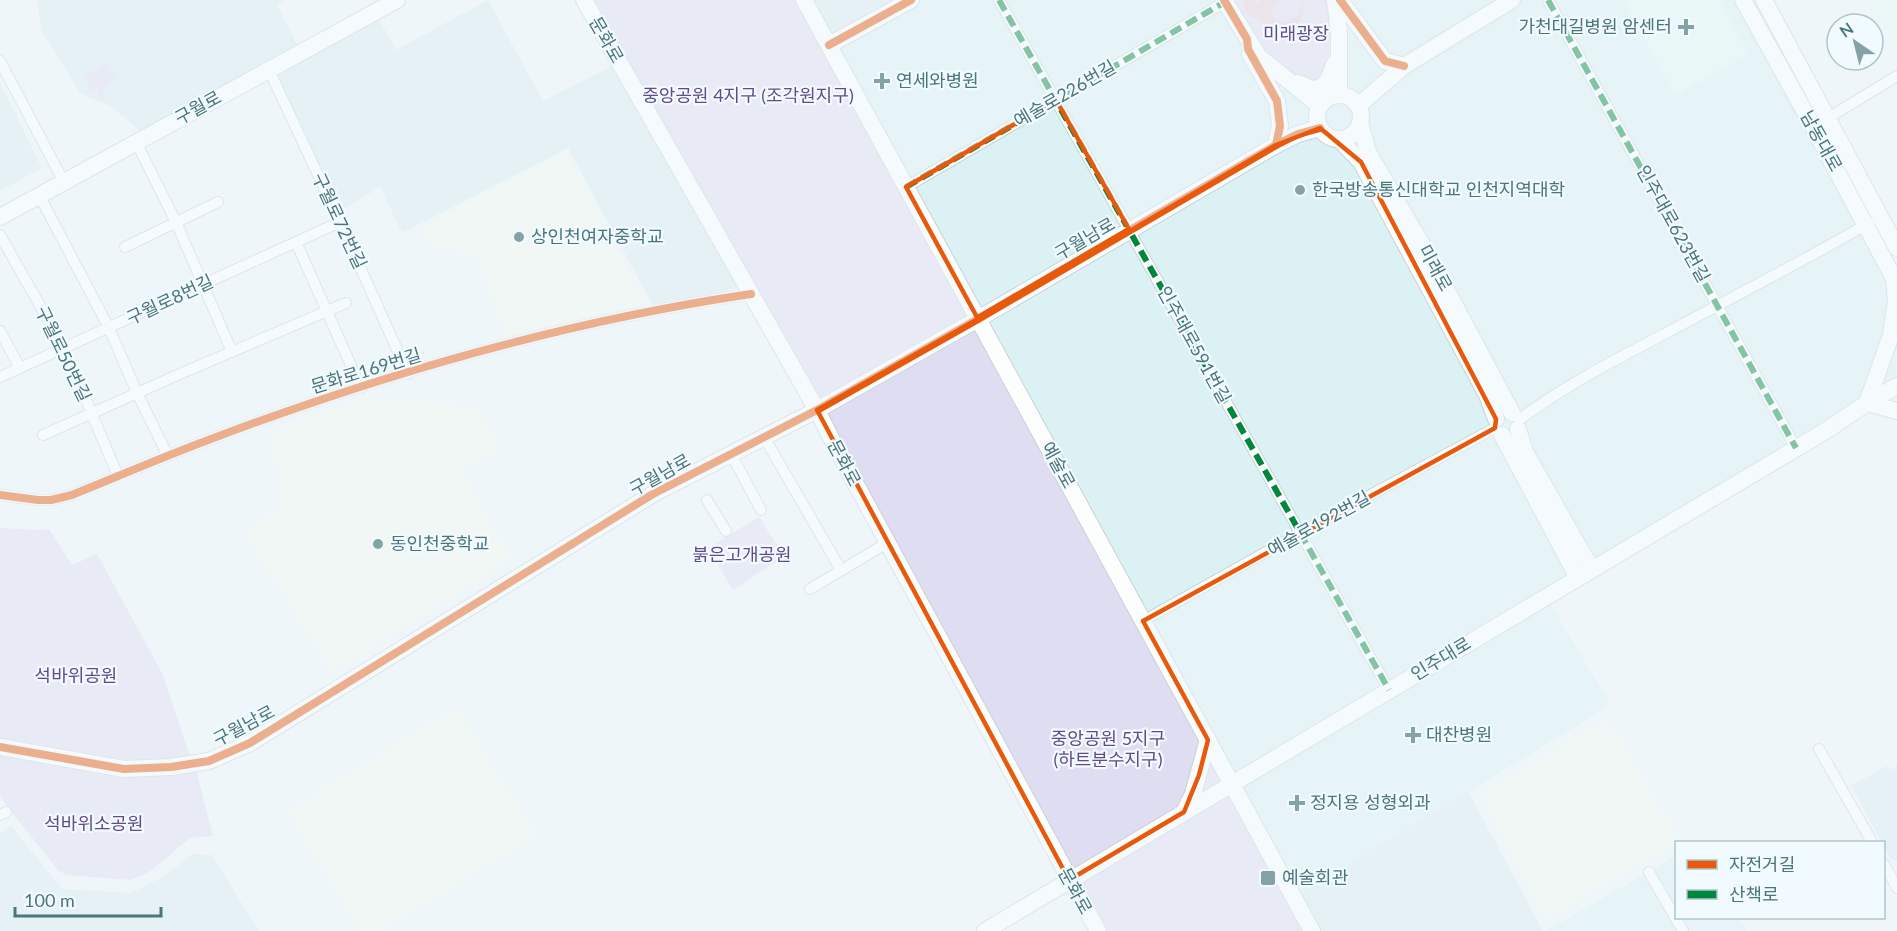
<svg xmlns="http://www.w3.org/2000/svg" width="1897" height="931" font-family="Lato,'Noto Sans KR',sans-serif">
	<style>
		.residential { fill: #dbebf0 }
		.commercial { fill: #dcf1f3 }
		.education { fill: #f1f8ef }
		.medical { fill: #e5f9f4 }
		.green { fill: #dfddf1 }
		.water { fill: #e9cfd4 }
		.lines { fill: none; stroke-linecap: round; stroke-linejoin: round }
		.street-casing { stroke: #cad4d6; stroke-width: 12 }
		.secondary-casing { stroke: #c8d3d6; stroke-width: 18 }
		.street { stroke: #fcfefe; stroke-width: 10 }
		.secondary { stroke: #fcfefe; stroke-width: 16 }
		.quiet { stroke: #00873e; stroke-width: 6; stroke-dasharray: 12 6; stroke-linecap: butt }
		.cycleway-casing { stroke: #f1fbff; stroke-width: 11 }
		.cycleway { stroke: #e8590c; stroke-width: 8 }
		.marked { fill: none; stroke: #e8590c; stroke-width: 4.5; stroke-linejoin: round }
		.poi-dot { fill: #85a3a6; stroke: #f1fbff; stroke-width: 2 }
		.labels { text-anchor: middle; stroke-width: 4.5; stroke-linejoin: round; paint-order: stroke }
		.poi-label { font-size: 18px; fill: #4c7679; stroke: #f1fbff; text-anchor: start }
		.park-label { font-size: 18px; fill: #654a8b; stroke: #f1fbff }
		.street-label { font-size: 18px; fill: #4c7679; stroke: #f1fbff }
	</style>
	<rect width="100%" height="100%" fill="#eef6f9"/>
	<g class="residential">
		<path d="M37 0H285L277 5 301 52 146 137 111 106 81 94 41 30Z"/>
		<path d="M488 0 543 101 616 64 738 284 735 289 653 306 568 148 402 233 380 187 341 211 276 74 378 17 396 50Z"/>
		<path d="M804 0H911L829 45Z"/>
		<path d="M0 83 42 168 0 191Z"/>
		<path d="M1887 766 1890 770 1897 766V862L1891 859 1851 786Z"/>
		<path d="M1468 791 1543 931H1312L1294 897Z"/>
		<path d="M11 826 62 889 131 893 162 877 193 854 212 855 259 931H0V834Z"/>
	</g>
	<g class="commercial">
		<path d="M911 0H1745L1897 288V387L1546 597 1611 705 1294 897 829 45Z"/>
		<path d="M1676 856V918H1738L1746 931H1546Z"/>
	</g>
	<g class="education">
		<path d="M566 154 646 304 506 335 476 254 433 248 423 226Z"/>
		<path d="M369 397 474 407 500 447 464 468 471 491 512 558 332 672 244 530 285 506 270 431Z"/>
		<path d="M455 707 536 835 380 931H361L288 811Z"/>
		<path d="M1607 719 1680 841 1546 918 1481 795Z"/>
	</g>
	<g class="medical">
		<path d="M1623 0H1719L1749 54 1675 95Z"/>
		<path d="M1868 0H1897V49Z"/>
	</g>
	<g class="green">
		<path d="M584 0H804L1312 931H1103L823 412 828 404 808 395Z"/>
		<path d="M1224 0H1333L1327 75 1311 84 1295 75 1247 39Z"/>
		<path d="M107 62 118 80 105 87 103 97H99L98 90H92L84 76Z"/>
		<path d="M759 517 784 556 733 590 708 548Z"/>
		<path d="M0 528 41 530 49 529 72 565 97 554 163 675 191 759 120 763 0 740Z"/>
		<path d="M0 753 196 769 213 836 190 838 148 873 130 880 66 875 58 870 0 797Z"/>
	</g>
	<path class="water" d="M1245 0H1254L1259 5 1262 0H1281L1274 4 1271 12C1276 26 1288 22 1298 15L1302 1 1304 13C1295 39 1270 40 1258 16L1256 18C1247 18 1243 8 1245 0Z"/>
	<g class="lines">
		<defs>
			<g id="street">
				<path d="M999 0 1389 690"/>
				<path d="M1548 0 1796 448"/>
				<path d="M0 61 64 182"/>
				<path d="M269 70 340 222 408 374"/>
				<path d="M1828 118 1897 76"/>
				<path d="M136 142 176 222 232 352"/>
				<path d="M906 187 1225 2"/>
				<path d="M39 195 109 328 137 393 168 456"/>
				<path d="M0 235 64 348 118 476"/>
				<path d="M296 242 361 388"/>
				<path d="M125 247 218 202"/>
				<path d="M0 331 20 368"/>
				<path d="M0 377 340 222"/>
				<path d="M1519 420C1565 385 1617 359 1668 332 1735 296 1803 261 1869 223"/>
				<path d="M43 435 182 373 346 303"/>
				<path d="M764 437 841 570"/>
				<path d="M731 454 761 510"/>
				<path d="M0 495 38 500H51L72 495C119 476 165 456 211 439 383 374 569 321 751 294"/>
				<path d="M707 500 726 531"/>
				<path d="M810 589 887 543"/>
				<path d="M1143 621 1300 533 1495 428"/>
				<path d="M1819 749 1872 842"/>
				<path d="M0 815 6 812"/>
				<path d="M1884 864 1897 888"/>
				<path d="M1649 872 1683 931"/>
			</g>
			<g id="secondary">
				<path d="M584 0 817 410 833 442 1098 931"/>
				<path d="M804 0 1312 931"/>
				<path d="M1224 0 1259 57 1320 106"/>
				<path d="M1335 0 1339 32V95"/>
				<path d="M1340 0 1385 61 1404 66"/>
				<path d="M1743 0 1811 123 1897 284"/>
				<path d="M1764 0 1897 248"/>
				<path d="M829 45 911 0"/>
				<path d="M1250 54 1277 101 1280 126 1276 145"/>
				<path d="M1297 83 1315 90C1331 83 1328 77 1335 63"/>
				<circle cx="1339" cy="117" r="22"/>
				<path d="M1358 106 1404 66 1512 0"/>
				<path d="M1360 123 1368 152 1428 255 1512 413"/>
				<path d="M1339 139 1361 162 1487 395 1496 419"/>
				<path d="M0 217 397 0"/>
				<path d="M1894 278 1896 300 1891 335 1867 403 1897 411"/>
				<path d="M1518 429 1525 452 1592 570"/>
				<path d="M1502 435 1578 578"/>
				<path d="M0 747 124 769 171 767 209 761 250 743 653 494 817 410 978 319 1276 145 1298 134 1320 128"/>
				<path d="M1184 812 1193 794 1208 740"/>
				<path d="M985 931 1827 430 1867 403 1897 386"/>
			</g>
		</defs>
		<use href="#street" class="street-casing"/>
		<use href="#secondary" class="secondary-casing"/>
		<use href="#street" class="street"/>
		<use href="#secondary" class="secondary"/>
		<g class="quiet">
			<path d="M999 0 1389 690"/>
			<path d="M1548 0 1796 448"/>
			<path d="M906 187 1225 2"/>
		</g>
		<defs>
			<g id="cycleway">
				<path d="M1224 0 1247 39 1248 49 1277 101 1280 126 1276 145"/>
				<path d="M1340 0 1385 61 1404 66"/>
				<path d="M829 45 911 0"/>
				<path d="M0 495 38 500H51L72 495C119 476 165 456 211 439 383 374 569 321 751 294"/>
				<path d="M0 747 124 769 171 767 209 761 250 743 653 494 817 410 978 319 1276 145 1298 134 1320 128"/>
			</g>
		</defs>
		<use href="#cycleway" class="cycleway-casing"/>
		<use href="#cycleway" class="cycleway"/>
	</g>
	<path d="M0 0H1897V931H0ZM1056 100 1130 231 1276 145 1320 128 1361 162 1496 419 1495 428 1143 621 1208 740 1199 775 1184 812 1069 880 817 410 978 319 906 187Z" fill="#eef6f9" fill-opacity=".55" fill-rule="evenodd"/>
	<path class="marked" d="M1056 100 1130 231 1276 145 1320 128 1361 162 1496 419 1495 428 1143 621 1208 740 1199 775 1184 812 1069 880 817 410 978 319 906 187Z"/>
	<g class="poi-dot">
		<path d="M1683 18h6v6h6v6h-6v6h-6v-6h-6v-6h6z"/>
		<path d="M879 72h6v6h6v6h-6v6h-6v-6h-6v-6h6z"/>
		<circle cx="1300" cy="190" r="6"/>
		<circle cx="519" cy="237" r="6"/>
		<circle cx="378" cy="544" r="6"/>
		<path d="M1410 726h6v6h6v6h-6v6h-6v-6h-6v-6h6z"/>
		<path d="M1294 794h6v6h6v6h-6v6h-6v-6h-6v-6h6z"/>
		<rect x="1260" y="870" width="16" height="16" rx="3"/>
	</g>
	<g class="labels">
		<g class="poi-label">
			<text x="1672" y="33" text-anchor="end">가천대길병원 암센터</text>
			<text x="896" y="87">연세와병원</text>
			<text x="1312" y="196">한국방송통신대학교 인천지역대학</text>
			<text x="531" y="243">상인천여자중학교</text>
			<text x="390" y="550">동인천중학교</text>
			<text x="1426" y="741">대찬병원</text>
			<text x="1310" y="809">정지용 성형외과</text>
			<text x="1282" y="884">예술회관</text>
		</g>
		<g class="park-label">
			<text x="1296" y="40">미래광장</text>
			<text x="748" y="102">중앙공원 4지구 (조각원지구)</text>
			<text x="742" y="561">붉은고개공원</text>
			<text x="76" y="682">석바위공원</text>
			<text x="1108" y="745">중앙공원 5지구<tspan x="1108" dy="21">(하트분수지구)</tspan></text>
			<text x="94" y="830">석바위소공원</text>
		</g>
		<g class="street-label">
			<text transform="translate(606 40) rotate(60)" y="6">문화로</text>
			<text transform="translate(1065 94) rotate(-30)" y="6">예술로226번길</text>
			<text transform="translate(198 108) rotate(-29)" y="6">구월로</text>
			<text transform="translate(1821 141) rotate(61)" y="6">남동대로</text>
			<text transform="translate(339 221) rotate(65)" y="6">구월로72번길</text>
			<text transform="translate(1673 224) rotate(61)" y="6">인주대로623번길</text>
			<text transform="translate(1085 239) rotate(-30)" y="6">구월남로</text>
			<text transform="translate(1435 268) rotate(61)" y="6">미래로</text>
			<text transform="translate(170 300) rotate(-25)" y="6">구월로8번길</text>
			<text transform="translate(1194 345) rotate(61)" y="6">인주대로591번길</text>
			<text transform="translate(63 354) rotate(64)" y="6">구월로50번길</text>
			<text transform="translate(366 371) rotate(-17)" y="6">문화로169번길</text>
			<text transform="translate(844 463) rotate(62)" y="6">문화로</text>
			<text transform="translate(1058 465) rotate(61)" y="6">예술로</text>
			<text transform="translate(660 475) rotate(-29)" y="6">구월남로</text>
			<text transform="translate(1319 524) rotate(-29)" y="6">예술로192번길</text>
			<text transform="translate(1441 659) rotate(-31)" y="6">인주대로</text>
			<text transform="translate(244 726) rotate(-28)" y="6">구월남로</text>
			<text transform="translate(1075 891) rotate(61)" y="6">문화로</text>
		</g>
	</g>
	<rect x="1675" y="841" width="210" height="78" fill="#f1fbff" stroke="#afc6c9" stroke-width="1.5"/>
	<rect x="1687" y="860" width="30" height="9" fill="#e8590c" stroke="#afc6c9" stroke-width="1.5"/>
	<text x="1729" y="871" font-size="18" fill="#4c7679">자전거길</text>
	<rect x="1687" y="890" width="30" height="9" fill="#00873e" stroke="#afc6c9" stroke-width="1.5"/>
	<text x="1729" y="901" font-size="18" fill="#4c7679">산책로</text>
	<g transform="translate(1855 42) rotate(325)"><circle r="28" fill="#f1fbff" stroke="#afc6c9" stroke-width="1.5"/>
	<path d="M0-4.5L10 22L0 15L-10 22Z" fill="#85a3a6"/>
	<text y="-9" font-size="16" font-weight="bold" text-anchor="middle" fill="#4c7679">N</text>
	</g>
	<path d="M15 907v9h146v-9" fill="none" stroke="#4c7679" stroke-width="3"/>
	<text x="24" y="907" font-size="18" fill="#4c7679" stroke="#f1fbff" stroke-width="4.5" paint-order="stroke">100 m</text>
</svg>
